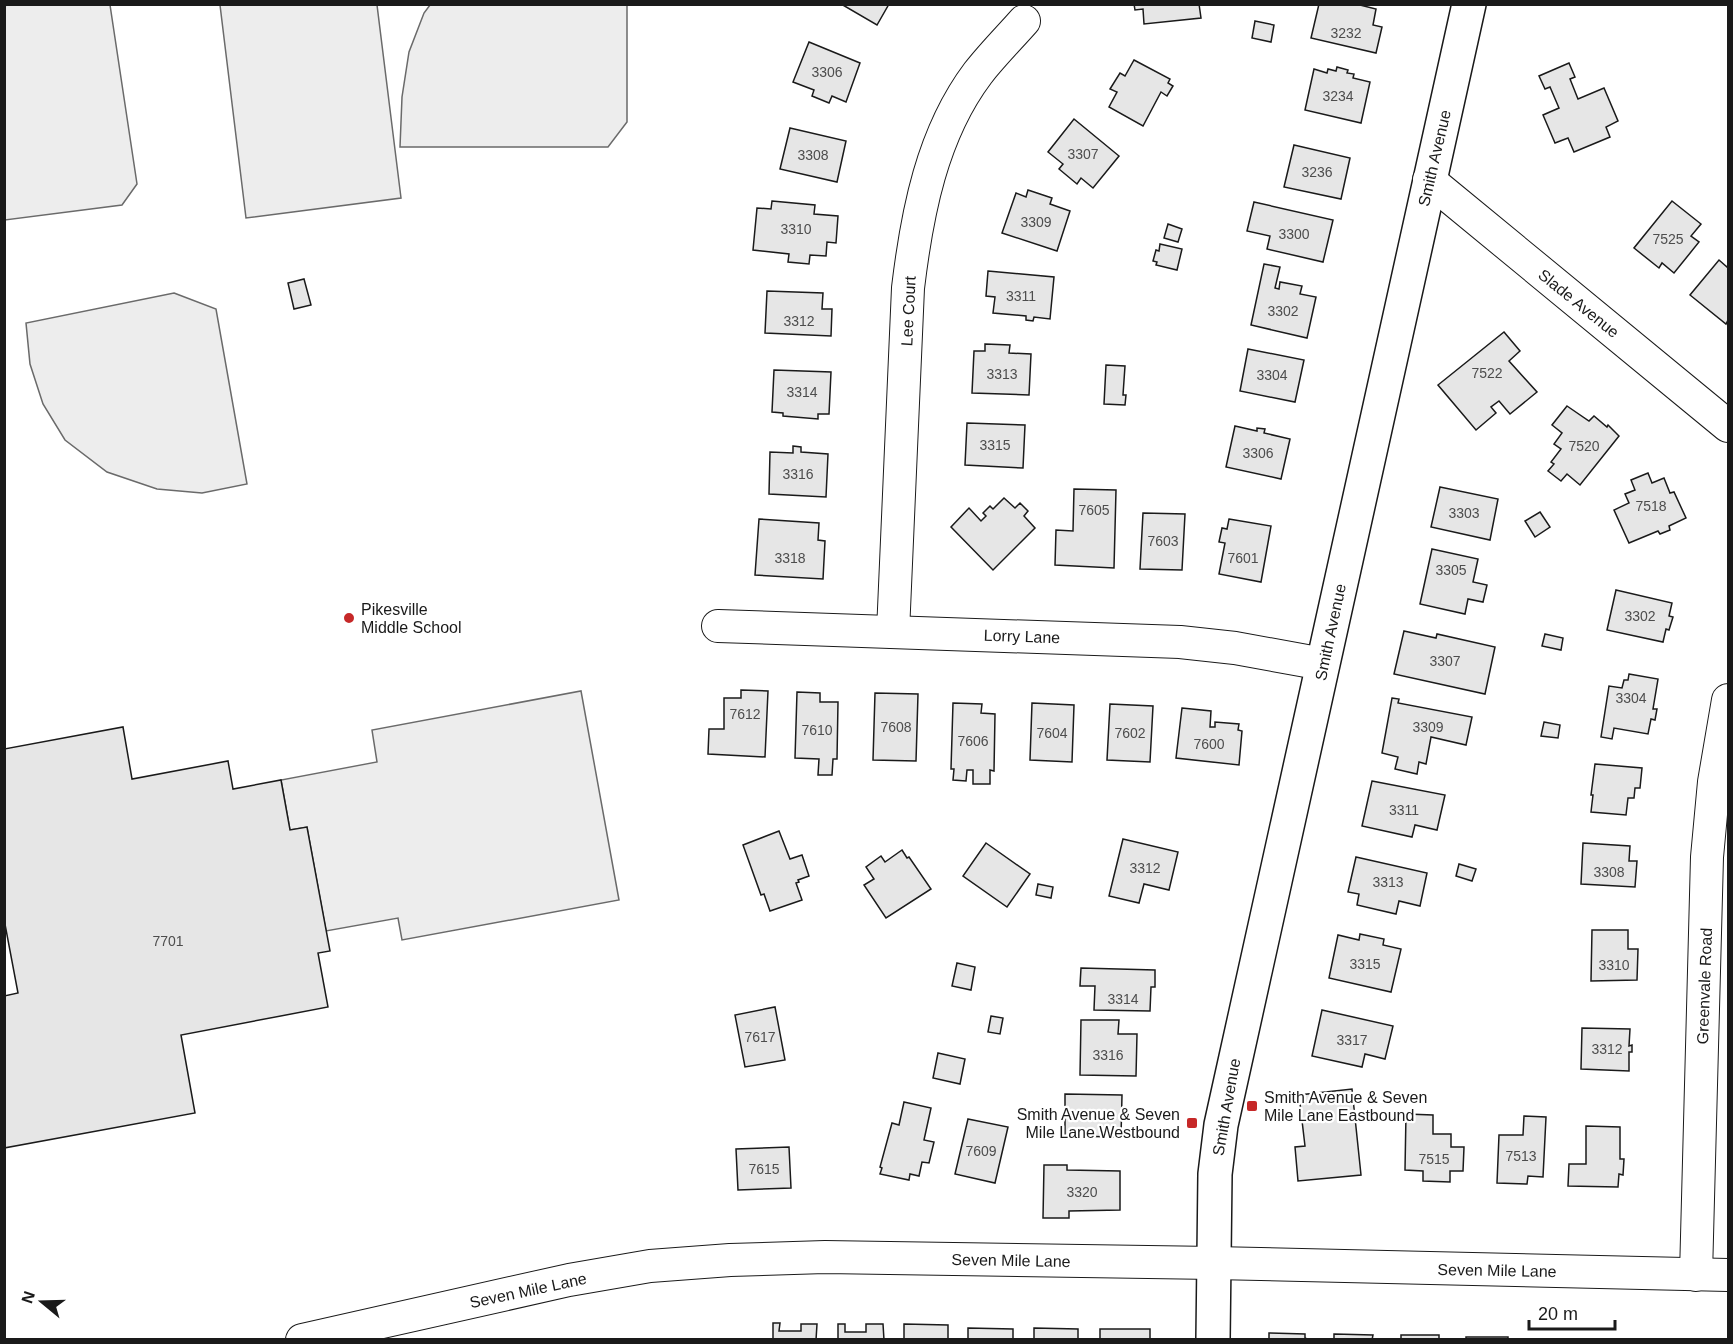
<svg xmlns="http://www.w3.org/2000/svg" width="1733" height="1344" font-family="Arial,sans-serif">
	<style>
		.built { fill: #ededed; stroke: #6a6a6a; stroke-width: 1.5 }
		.building { fill: #e6e6e6; stroke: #1a1a1a; stroke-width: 1.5 }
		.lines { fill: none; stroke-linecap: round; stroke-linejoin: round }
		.minor-casing { stroke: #1a1a1a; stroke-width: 34 }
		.major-casing { stroke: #1a1a1a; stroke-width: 36 }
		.minor { stroke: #fff; stroke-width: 32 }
		.major { stroke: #fff; stroke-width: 33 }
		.poi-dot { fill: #c62828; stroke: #fff; stroke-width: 2 }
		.labels { text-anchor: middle; stroke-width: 4.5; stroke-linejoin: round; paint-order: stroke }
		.number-label { font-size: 14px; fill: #4d4d4d }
		.street-label { font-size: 16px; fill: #1a1a1a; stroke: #fff }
		.poi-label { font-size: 16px; fill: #1a1a1a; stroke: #fff; text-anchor: start }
	</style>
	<rect width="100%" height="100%" fill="#fff"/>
	<g class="built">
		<path d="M11 4 110 5 137 184 122 205 5 220 4 6Z"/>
		<path d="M220 5H377L401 198 246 218Z"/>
		<path d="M430 5H627V122L608 147H400L402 97 409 52 424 13Z"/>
		<path d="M174 293 216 309 247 484 202 493 157 489 107 472 65 440 43 404 30 364 26 323Z"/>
		<path d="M581 691 619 900 402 940 398 918 326 931 307 827 290 830 281 780 377 762 372 730Z"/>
	</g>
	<g class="building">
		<path d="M841 4H889L877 25Z"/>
		<path d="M1134 4H1199L1201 18 1144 24 1143 9 1135 10Z"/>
		<path d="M1319 4H1356L1376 9 1373 25 1382 27 1376 53 1311 38Z"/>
		<path d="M1255 21 1274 25 1271 42 1252 38Z"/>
		<path d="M809 42 860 63 846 102 832 96 829 103 812 96 814 90 793 82Z"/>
		<path d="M1134 60 1170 79 1168 83 1173 86 1167 96 1161 92 1143 126 1109 107 1117 92 1110 89 1120 73 1125 76Z"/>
		<path d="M1569 63 1575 77 1570 79 1578 99 1604 88 1618 121 1606 127 1610 137 1574 152 1568 138 1555 143 1543 115 1559 108 1550 87 1545 89 1539 76Z"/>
		<path d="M1337 67 1348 70 1347 73 1354 74 1353 78 1370 82 1361 123 1305 110 1314 69 1327 73 1328 69 1336 71Z"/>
		<path d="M1074 119 1119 156 1093 188 1081 178 1077 184 1059 169 1063 164 1048 152Z"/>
		<path d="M790 128 846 141 837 182 780 169Z"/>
		<path d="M1294 145 1350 158 1341 199 1284 187Z"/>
		<path d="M1028 190 1052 198 1050 204 1070 211 1057 251 1002 233 1016 193 1026 197Z"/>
		<path d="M772 201 815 205 814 214 838 216 836 243 827 242 826 256 810 255 809 264 788 262 789 254 753 250 757 208 771 209Z"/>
		<path d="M1672 201 1701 224 1691 236 1699 242 1674 273 1662 263 1659 268 1634 248Z"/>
		<path d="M1254 202 1333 220 1323 262 1267 249 1270 236 1247 231Z"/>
		<path d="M1168 224 1182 229 1178 242 1164 238Z"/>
		<path d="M1160 244 1182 249 1177 270 1156 265 1157 262 1153 261 1156 250 1159 251Z"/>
		<path d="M1719 260 1727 267 1728 265V320L1726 324 1690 295Z"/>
		<path d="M1264 264 1280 267 1275 288 1279 289 1280 282 1302 286 1300 294 1316 297 1307 338 1251 325Z"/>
		<path d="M988 271 1054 277 1050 319 1034 317 1033 321 1026 320V316L993 313 995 297 986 296Z"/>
		<path d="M304 279 311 305 294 309 288 283Z"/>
		<path d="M767 291 823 293 822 309H832L831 336 765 333Z"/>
		<path d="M1504 332 1520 351 1509 361 1537 392 1510 414 1499 401 1491 407 1496 413 1476 430 1438 385Z"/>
		<path d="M985 344 1010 345 1009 353 1031 354 1029 395 972 393 974 351H985Z"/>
		<path d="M1248 349 1304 360 1295 402 1240 391Z"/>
		<path d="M1106 365 1125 366 1123 395H1126L1125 405 1104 404Z"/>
		<path d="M774 370 831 372 829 414H818V419L783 416V413L772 412Z"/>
		<path d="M1567 406 1589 421 1594 416 1607 427 1608 425 1619 436 1580 485 1567 474 1561 481 1548 471 1554 464 1551 462 1561 449 1554 444 1562 433 1552 425Z"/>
		<path d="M967 423 1025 425 1023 468 965 465Z"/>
		<path d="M1235 426 1257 431V428L1265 429 1264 433 1290 439 1281 479 1226 467Z"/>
		<path d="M793 446 801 447V452L828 454 826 497 769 494 770 452 793 453Z"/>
		<path d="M1648 473 1652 483 1664 478 1670 493 1674 492 1686 518 1669 526 1670 530 1660 534 1658 531 1629 543 1614 510 1629 503 1625 494 1635 490 1631 480Z"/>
		<path d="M1440 487 1498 499 1490 540 1431 527Z"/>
		<path d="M1074 489 1116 490 1114 568 1055 565 1056 530 1073 531Z"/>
		<path d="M1004 498 1015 508 1020 503 1028 511 1024 516 1035 528 993 570 951 527 969 508 981 521 986 516 983 513 990 506 993 509Z"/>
		<path d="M1540 512 1550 527 1535 537 1525 521Z"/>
		<path d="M1143 513 1185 514 1182 570 1140 569Z"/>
		<path d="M759 519 819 523 818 540 825 541 823 579 755 575Z"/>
		<path d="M1229 519 1271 526 1261 582 1219 574 1225 543 1219 542 1222 528 1227 529Z"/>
		<path d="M1432 549 1478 559 1473 582 1487 585 1483 602 1468 599 1465 614 1420 604Z"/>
		<path d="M1616 590 1672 603 1669 616 1673 617 1669 630 1666 629 1663 642 1607 630Z"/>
		<path d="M1404 631 1436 638 1437 634 1495 647 1485 694 1394 674Z"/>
		<path d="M1545 634 1563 638 1561 650 1542 646Z"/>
		<path d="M1629 674 1658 679 1653 709H1657L1655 720 1651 719 1648 734 1614 728 1612 739 1601 737 1609 686 1622 688 1624 680H1628Z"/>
		<path d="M741 690 768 691 765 757 708 754 709 729H724V698H741Z"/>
		<path d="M797 692 820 693V702H838L837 759H833L832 775H818L819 759 795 758Z"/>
		<path d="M875 693 918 694 916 761 873 760Z"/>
		<path d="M1392 698 1399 699 1398 703 1472 717 1466 745 1431 737 1426 764 1419 762 1417 774 1395 769 1398 757 1382 753Z"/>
		<path d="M953 703 982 704 981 713 995 714 994 771 990 770V784H973V770H967L966 781 953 780 954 769H951Z"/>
		<path d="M1032 703 1074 705 1072 762 1030 760Z"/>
		<path d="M1110 704 1153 706 1150 762 1107 760Z"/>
		<path d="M1182 708 1211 711 1210 727H1215V722L1239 724 1238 730 1242 731 1239 765 1176 758Z"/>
		<path d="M1544 722 1560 725 1558 738 1541 736Z"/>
		<path d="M123 727 132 779 228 761 233 789 281 780 290 830 307 827 330 951 318 953 328 1007 181 1035 195 1113 4 1148V996L18 993 4 919V749Z"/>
		<path d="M1595 764 1642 768 1640 788H1635L1634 798H1628L1626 815 1591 812 1593 795H1591Z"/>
		<path d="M1372 781 1445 795 1437 830 1415 825 1412 837 1362 826Z"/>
		<path d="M779 831 790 859 802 855 809 876 798 880 799 882 796 883 802 900 770 911 764 894 761 895 743 845Z"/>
		<path d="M1123 839 1178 852 1169 890 1144 884 1139 903 1109 896Z"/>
		<path d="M986 843 1030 874 1007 907 963 876Z"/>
		<path d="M1583 843 1630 846 1629 861H1637L1635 887 1581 884Z"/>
		<path d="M902 850 907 858 909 857 931 889 886 918 864 885 874 879 866 867 881 856 885 862Z"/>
		<path d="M1356 857 1427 873 1420 906 1399 901 1396 914 1357 905 1359 894 1348 892Z"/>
		<path d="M1459 864 1476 869 1472 881 1456 876Z"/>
		<path d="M1038 884 1053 887 1051 898 1036 895Z"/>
		<path d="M1592 930H1628V949H1638L1637 980 1591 981Z"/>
		<path d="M1360 934 1384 939 1383 945 1401 949 1391 992 1329 978 1338 935 1359 940Z"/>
		<path d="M957 963 975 967 971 990 952 986Z"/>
		<path d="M1081 968 1155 970V987H1151L1150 1011 1094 1010 1095 986H1080Z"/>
		<path d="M775 1007 785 1060 745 1067 735 1015Z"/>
		<path d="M1322 1010 1393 1026 1385 1059 1365 1054 1362 1067 1312 1056Z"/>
		<path d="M991 1016 1003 1018 1000 1034 988 1032Z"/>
		<path d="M1081 1020H1119L1118 1034H1137L1136 1076 1080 1075Z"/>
		<path d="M1582 1028 1630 1029 1629 1046 1632 1045V1052H1629V1071L1581 1069Z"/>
		<path d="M938 1053 965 1059 960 1084 933 1078Z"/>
		<path d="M1352 1089 1361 1175 1298 1181 1295 1147 1305 1146 1299 1095Z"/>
		<path d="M1065 1094 1122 1095 1121 1137 1065 1136Z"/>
		<path d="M904 1102 931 1108 924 1140 934 1142 929 1163 922 1162 919 1176 910 1174 909 1180 880 1174 882 1168 880 1167 892 1123 899 1125Z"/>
		<path d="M1406 1114 1433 1115V1134H1451V1147H1464L1463 1171H1450V1182L1423 1181V1171L1405 1170Z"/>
		<path d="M1524 1116 1546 1117 1543 1177 1528 1176 1527 1184 1497 1183 1499 1135H1523Z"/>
		<path d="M968 1119 1008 1127 995 1183 955 1174Z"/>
		<path d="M1586 1126 1620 1127V1159H1624L1623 1175 1619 1174 1618 1187 1568 1186 1569 1164H1586Z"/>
		<path d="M789 1147 791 1188 738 1190 736 1149Z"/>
		<path d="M1044 1165H1067V1170L1120 1171V1210L1069 1211V1218H1043Z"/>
		<path d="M773 1323H780L779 1331H801V1324H817L816 1340H773Z"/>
		<path d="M838 1324H845V1332H866V1324H883L884 1340H838Z"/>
		<path d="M904 1324 948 1325V1340H904Z"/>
		<path d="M968 1328 1013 1329V1340H968Z"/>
		<path d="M1034 1328 1078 1329V1340H1034Z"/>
		<rect x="1100" y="1329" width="50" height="11"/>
		<path d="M1269 1333 1305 1334V1338L1309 1340H1266L1269 1339Z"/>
		<path d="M1334 1334 1373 1335 1372 1340H1334Z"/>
		<rect x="1401" y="1335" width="38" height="5"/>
		<rect x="1466" y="1337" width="42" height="3"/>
	</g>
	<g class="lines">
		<defs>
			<g id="minor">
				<path d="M1429 180 1728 426"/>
				<path d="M718 626 1180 642 1235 648 1323 664"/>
				<path d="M893 632 908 288C917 213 932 134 978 73 992 55 1009 38 1024 21"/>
				<path d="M1696 1275 1707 857 1714 782 1728 700"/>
				<path d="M302 1340 569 1280 650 1266 730 1260 825 1257 1214 1263 1728 1275"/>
			</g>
			<path id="major" d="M1213 1340 1215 1174 1221 1125 1469 4"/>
		</defs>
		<use href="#minor" class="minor-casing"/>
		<use href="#major" class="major-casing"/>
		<use href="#minor" class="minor"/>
		<use href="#major" class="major"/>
	</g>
	<g class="poi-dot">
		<circle cx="349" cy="618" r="6"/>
		<rect x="1246" y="1100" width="12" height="12" rx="3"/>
		<rect x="1186" y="1117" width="12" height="12" rx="3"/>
	</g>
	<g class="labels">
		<g class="number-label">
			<text x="1346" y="38">3232</text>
			<text x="827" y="77">3306</text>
			<text x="1338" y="101">3234</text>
			<text x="1083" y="159">3307</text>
			<text x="813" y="160">3308</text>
			<text x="1317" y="177">3236</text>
			<text x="1036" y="227">3309</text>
			<text x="796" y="234">3310</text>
			<text x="1294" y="239">3300</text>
			<text x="1668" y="244">7525</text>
			<text x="1021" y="301">3311</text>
			<text x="1283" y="316">3302</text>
			<text x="799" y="326">3312</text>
			<text x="1487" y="378">7522</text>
			<text x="1002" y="379">3313</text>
			<text x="1272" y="380">3304</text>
			<text x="802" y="397">3314</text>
			<text x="995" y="450">3315</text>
			<text x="1584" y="451">7520</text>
			<text x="1258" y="458">3306</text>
			<text x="798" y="479">3316</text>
			<text x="1651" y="511">7518</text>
			<text x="1094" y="515">7605</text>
			<text x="1464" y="518">3303</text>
			<text x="1163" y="546">7603</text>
			<text x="790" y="563">3318</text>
			<text x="1243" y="563">7601</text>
			<text x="1451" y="575">3305</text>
			<text x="1640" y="621">3302</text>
			<text x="1445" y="666">3307</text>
			<text x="1631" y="703">3304</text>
			<text x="745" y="719">7612</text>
			<text x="896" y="732">7608</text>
			<text x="1428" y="732">3309</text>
			<text x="817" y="735">7610</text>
			<text x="1052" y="738">7604</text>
			<text x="1130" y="738">7602</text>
			<text x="973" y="746">7606</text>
			<text x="1209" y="749">7600</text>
			<text x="1404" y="815">3311</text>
			<text x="1145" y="873">3312</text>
			<text x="1609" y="877">3308</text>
			<text x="1388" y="887">3313</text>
			<text x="168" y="946">7701</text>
			<text x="1365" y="969">3315</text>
			<text x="1614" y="970">3310</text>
			<text x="1123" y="1004">3314</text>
			<text x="760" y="1042">7617</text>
			<text x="1352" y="1045">3317</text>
			<text x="1607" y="1054">3312</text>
			<text x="1108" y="1060">3316</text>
			<text x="981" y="1156">7609</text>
			<text x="1521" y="1161">7513</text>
			<text x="1434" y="1164">7515</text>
			<text x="764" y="1174">7615</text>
			<text x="1082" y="1197">3320</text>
		</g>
		<g class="street-label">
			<text transform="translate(1434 158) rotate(-77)" y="6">Smith Avenue</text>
			<text transform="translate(1579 303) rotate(39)" y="6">Slade Avenue</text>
			<text transform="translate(908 311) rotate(-87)" y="6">Lee Court</text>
			<text transform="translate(1330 632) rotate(-78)" y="6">Smith Avenue</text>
			<text transform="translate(1022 636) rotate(2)" y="6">Lorry Lane</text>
			<text transform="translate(1704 986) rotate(-88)" y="6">Greenvale Road</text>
			<text transform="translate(1226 1107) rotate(-80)" y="6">Smith Avenue</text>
			<text transform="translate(1011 1260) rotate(1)" y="6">Seven Mile Lane</text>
			<text transform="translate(1497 1270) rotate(1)" y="6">Seven Mile Lane</text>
			<text transform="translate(528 1290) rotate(-12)" y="6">Seven Mile Lane</text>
		</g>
		<g class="poi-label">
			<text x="361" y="615">Pikesville<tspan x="361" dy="18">Middle School</tspan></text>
			<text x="1264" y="1103">Smith Avenue &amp; Seven<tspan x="1264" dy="18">Mile Lane Eastbound</tspan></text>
			<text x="1180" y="1120" text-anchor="end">Smith Avenue &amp; Seven<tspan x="1180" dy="18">Mile Lane Westbound</tspan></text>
		</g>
	</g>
	<rect width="1733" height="1344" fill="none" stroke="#1a1a1a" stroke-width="12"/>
	<g transform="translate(42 1302) rotate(289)" stroke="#ffffff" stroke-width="4.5" paint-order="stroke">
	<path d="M0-4.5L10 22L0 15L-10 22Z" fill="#1a1a1a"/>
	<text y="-9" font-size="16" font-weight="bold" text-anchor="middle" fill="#1a1a1a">N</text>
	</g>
	<path d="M1529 1320v9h86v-9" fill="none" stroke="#1a1a1a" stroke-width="3"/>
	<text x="1538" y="1320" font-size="18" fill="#1a1a1a" stroke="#ffffff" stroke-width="4.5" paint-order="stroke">20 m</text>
</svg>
